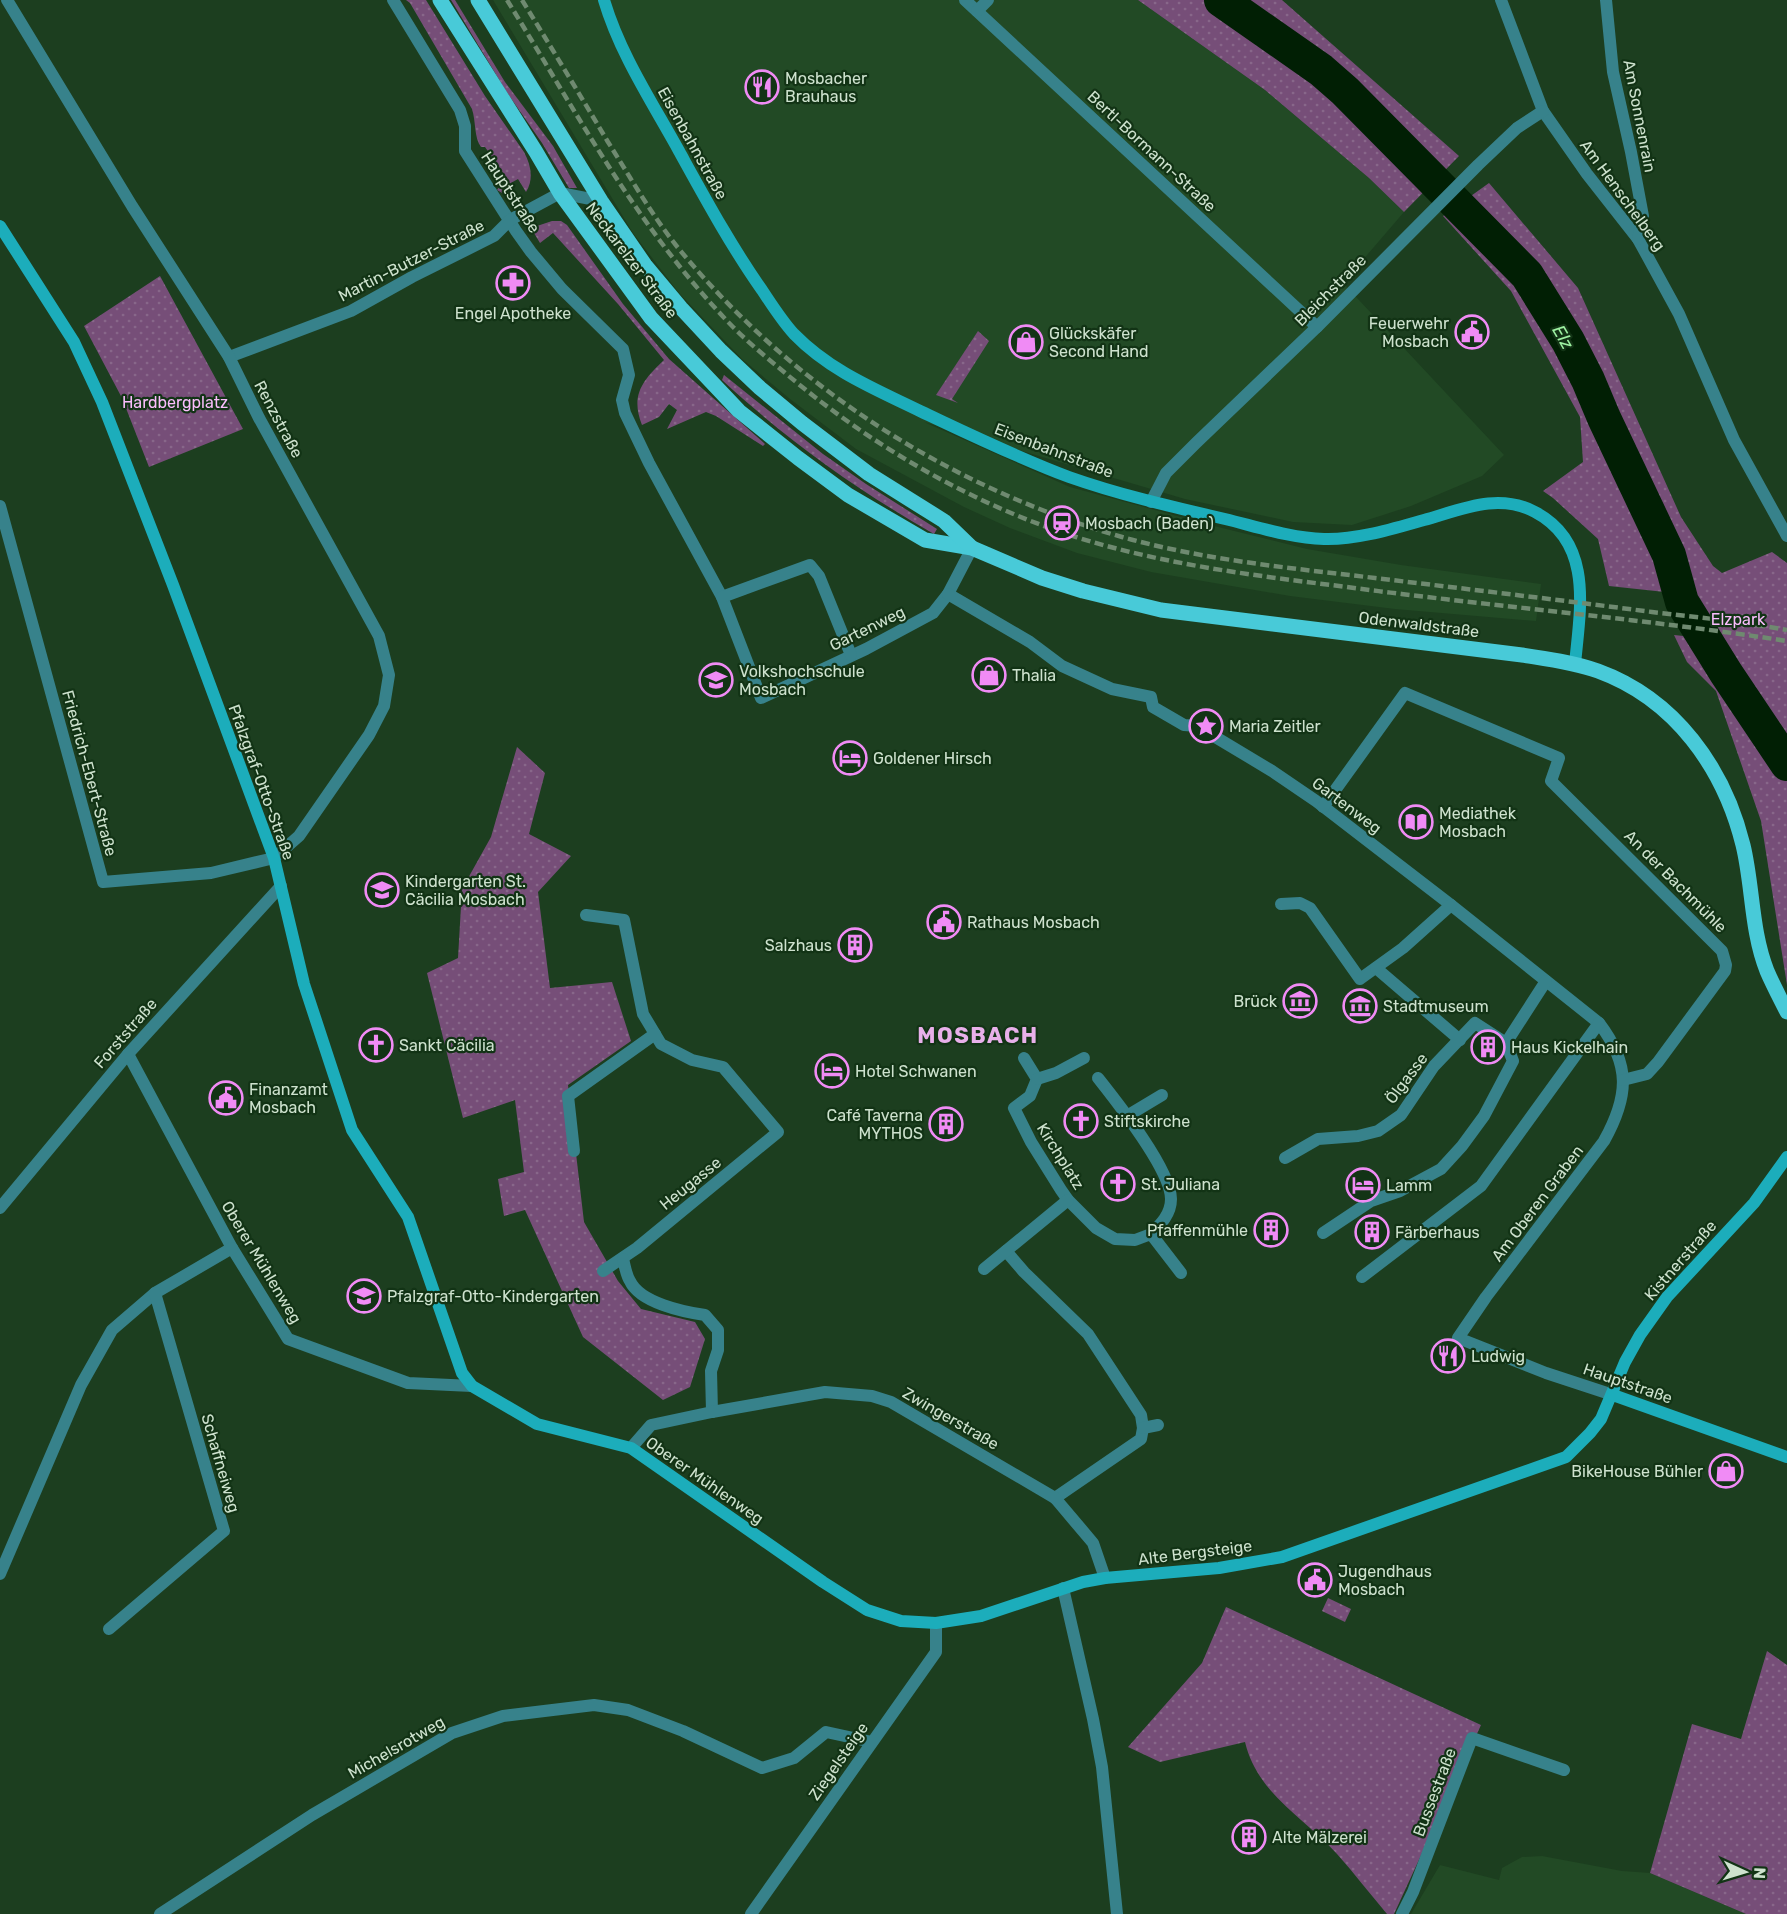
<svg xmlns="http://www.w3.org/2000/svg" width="1787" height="1914" font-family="Rubik,sans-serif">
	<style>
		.built { fill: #224a25 }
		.green { fill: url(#green-dots) }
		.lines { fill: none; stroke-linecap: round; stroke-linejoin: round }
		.river { stroke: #011f04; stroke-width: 34 }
		.street { stroke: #37828b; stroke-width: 12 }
		.secondary { stroke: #1cadbb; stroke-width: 12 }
		.primary { stroke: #48cad8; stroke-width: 15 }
		.rail { stroke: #6f8a70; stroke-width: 4.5; stroke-dasharray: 9 4.5; stroke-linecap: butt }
		.labels { text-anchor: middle; stroke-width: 4.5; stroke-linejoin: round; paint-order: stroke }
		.poi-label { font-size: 16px; fill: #cee2ce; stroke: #123315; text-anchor: start }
		.street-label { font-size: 16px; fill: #cee2ce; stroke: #123315 }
		.park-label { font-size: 16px; fill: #fbbdfd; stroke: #123315 }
		.water-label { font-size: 18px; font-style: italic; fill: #9ef2a2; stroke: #123315 }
		.district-label { font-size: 22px; font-weight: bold; letter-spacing: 1.5px; fill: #e8b0ea; stroke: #123315 }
	</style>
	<defs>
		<pattern id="green-dots" width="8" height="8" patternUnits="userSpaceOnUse" patternTransform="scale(1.5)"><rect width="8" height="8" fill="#764e78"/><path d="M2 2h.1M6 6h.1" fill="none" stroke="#88678a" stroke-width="1.8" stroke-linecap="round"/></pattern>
	</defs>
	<rect width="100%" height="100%" fill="#1c3e1f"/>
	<g class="built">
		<path d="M493 0H1138L1265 90 1369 178 1404 212 1343 283 1504 455 1482 476 1411 506 1352 525 1293 522 1185 499 924 422 1070 487 1214 526 1307 549 1401 565 1541 584 1536 621 1395 609 1290 596 1151 572 1077 553 1010 528 964 507 856 449 790 399 742 359 679 293 633 233Z"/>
		<path d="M1542 1856 1622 1871 1650 1873 1746 1914H1411L1440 1865 1499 1880 1502 1868 1522 1857Z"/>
	</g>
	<g class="green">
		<path d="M406 0H426L485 96 524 152C531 165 534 179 526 192L518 179 509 184 517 197H509L497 190 506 177 485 147H481C474 138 476 121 472 109L410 3Z"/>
		<path d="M451 0H455L505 82 553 146 577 188H569L542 143 506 91Z"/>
		<path d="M1138 0H1282L1459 156 1404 212 1369 178 1265 90Z"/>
		<path d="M1489 183 1578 288 1681 517 1713 566 1722 573 1772 552 1787 563V985L1761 821 1716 691 1687 662 1674 635 1693 637 1674 593 1609 586 1598 539 1553 498 1543 491 1583 462 1580 417 1511 291 1443 216Z"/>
		<path d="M552 221H561L567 225 623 304 669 359 765 444 763 446 716 416 706 412 667 429 677 410 669 404 659 417 642 425C630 395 643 380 664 360L618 304 553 233 540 243 531 228Z"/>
		<path d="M160 276 243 429 149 467 122 398 84 326Z"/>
		<path d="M978 331 989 341 952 399 958 403 936 395Z"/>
		<path d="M724 375 823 454 866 484 937 529 934 534C857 490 787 440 722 380Z"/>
		<path d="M517 747 545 773 529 834 571 856 538 892 550 988 612 982 631 1041 568 1085 584 1222 618 1281 641 1309 695 1322 705 1339 690 1387 663 1400 583 1337 525 1210 504 1216 498 1179 524 1172 515 1100 463 1118 427 973 458 958 462 889 491 837Z"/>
		<path d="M1328 1598 1351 1609 1345 1622 1322 1611Z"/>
		<path d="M1226 1607 1481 1725 1394 1914H1387C1370 1894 1354 1873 1337 1854 1303 1816 1258 1795 1245 1742L1160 1762 1128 1747 1202 1663Z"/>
		<path d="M1767 1651 1787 1665V1914H1746L1650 1873 1692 1724 1741 1739Z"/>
	</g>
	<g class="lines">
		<path class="river" d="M1221 0 1321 70 1345 91 1527 275 1568 341 1588 380 1604 418 1669 555 1682 602 1726 673 1787 764"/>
		<g class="street">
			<path d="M393 0 460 110 465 126V151L516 231 531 252 562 289 623 349 629 375 622 400 625 413 649 463 722 597 761 698 866 649 933 613 948 594 972 548"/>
			<path d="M965 0 1317 327"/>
			<path d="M1501 0 1543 111 1587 174 1638 239 1679 314 1734 440 1787 536"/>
			<path d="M1606 0 1613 72 1631 152 1643 216 1638 239"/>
			<path d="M977 11 988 0"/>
			<path d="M229 357 351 311 412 277 494 236 510 220 560 193 601 201"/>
			<path d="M1151 502 1166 473 1196 443 1317 327 1478 165 1517 128 1543 111"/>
			<path d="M0 506 103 882 211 873 274 858 299 836 369 735 384 706 389 675 379 636 259 418 229 357 132 206 7 0"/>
			<path d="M948 594 1030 642 1062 666 1112 689 1151 697 1153 707 1184 725 1197 726 1272 771 1316 801 1451 905 1599 1023C1631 1065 1629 1096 1604 1141L1486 1297 1458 1338 1546 1373 1613 1395"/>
			<path d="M722 597 810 565 819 576 851 655"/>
			<path d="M1323 807 1405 693 1559 758 1551 781 1722 951 1726 965 1725 971 1658 1062 1647 1074 1623 1080"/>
			<path d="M1281 904 1300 903 1310 908 1360 979 1403 948 1451 905"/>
			<path d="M586 915 624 920 643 1014 661 1044 692 1060 723 1067 778 1132 637 1248 603 1271"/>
			<path d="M1376 968 1460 1040"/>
			<path d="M128 1054 232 1248 288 1339 408 1383 472 1386"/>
			<path d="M1024 1058 1037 1079 1030 1096 1014 1108 1031 1142 1061 1190 1068 1200 1096 1228 1115 1239 1135 1240 1151 1234 1181 1273"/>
			<path d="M1098 1078C1117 1102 1171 1170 1171 1199 1171 1214 1161 1224 1151 1234"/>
			<path d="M1037 1079 1056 1073 1084 1058"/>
			<path d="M1127 1116 1162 1095"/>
			<path d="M574 1151 568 1096 655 1034"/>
			<path d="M1285 1158 1318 1139 1358 1136 1378 1131 1401 1115 1434 1066 1475 1023 1506 1043"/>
			<path d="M0 1208 128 1054 281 886"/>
			<path d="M1323 1233 1371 1201 1400 1191 1441 1169 1462 1146 1484 1116 1513 1061 1506 1043 1546 981"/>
			<path d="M1006 1251 1024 1272 1088 1334 1141 1415 1143 1428 1141 1439 1055 1498"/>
			<path d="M623 1259C625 1266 626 1275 630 1281 640 1303 684 1312 705 1315L718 1330V1350L711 1371 712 1412"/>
			<path d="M984 1269 1068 1200"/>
			<path d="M1362 1277 1481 1186 1599 1023"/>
			<path d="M1143 1428 1158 1425"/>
			<path d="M631 1448 651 1425 712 1412 825 1392 872 1396 891 1402 1055 1498 1093 1543 1105 1578"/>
			<path d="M0 1574 81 1385 112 1330 155 1293 232 1248"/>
			<path d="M1063 1588 1093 1719 1102 1767 1117 1914"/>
			<path d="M109 1629 224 1531 155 1293"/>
			<path d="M160 1914 312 1815 452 1733 503 1716 594 1705 628 1710 683 1731 762 1768 794 1758 826 1732 872 1742"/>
			<path d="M751 1914 936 1652V1623"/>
			<path d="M1402 1914 1413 1892 1472 1738 1564 1770"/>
		</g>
		<g class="secondary">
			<path d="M604 0C620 54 652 102 679 151 705 198 731 246 762 290 772 305 782 321 794 334 830 371 875 389 920 411 969 434 1018 458 1069 477 1120 495 1173 507 1225 519 1258 527 1291 538 1324 539 1357 540 1392 529 1424 520 1460 510 1498 492 1535 512 1594 543 1580 610 1575 664"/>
			<path d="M0 226 74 342 102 402 173 585 274 858 304 984 352 1130 408 1217 462 1373 472 1386 537 1424 631 1448 823 1582 867 1610 901 1621 936 1623 981 1616 1083 1582 1105 1578 1219 1568 1282 1557 1566 1457 1590 1433 1601 1419 1625 1362 1640 1335 1667 1297 1754 1203 1787 1157"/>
			<path d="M1613 1395 1787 1457"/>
		</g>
		<g class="primary">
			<path d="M440 0 536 152 560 193 651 318 739 411 798 458 848 495 925 540 972 548 1042 578 1083 591 1161 610 1522 655C1547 659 1573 662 1598 671 1675 699 1724 768 1743 845 1753 886 1751 931 1767 971 1773 985 1780 998 1787 1012"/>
			<path d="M478 0 601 201 645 265 681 308 721 351 760 388 802 423 869 474 944 521 972 548"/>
		</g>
		<g class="rail">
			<path d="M507 0C577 113 639 231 733 327 749 343 767 358 784 372 869 444 969 503 1076 537 1162 564 1250 575 1339 586 1488 606 1638 618 1787 641"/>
			<path d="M522 0C551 47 580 95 608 142 632 180 655 221 684 255 798 391 952 488 1122 537 1204 560 1290 568 1375 578 1467 589 1560 600 1652 612 1697 617 1742 622 1787 630"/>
		</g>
	</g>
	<defs>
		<symbol id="restaurant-ring" viewBox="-11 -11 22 22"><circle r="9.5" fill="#123315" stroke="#f08bf5" stroke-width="1.5"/><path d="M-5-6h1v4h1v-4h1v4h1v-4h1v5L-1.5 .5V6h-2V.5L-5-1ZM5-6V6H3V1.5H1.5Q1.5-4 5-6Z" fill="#f08bf5"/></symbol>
		<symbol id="pharmacy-ring" viewBox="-11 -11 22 22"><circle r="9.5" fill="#123315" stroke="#f08bf5" stroke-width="1.5"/><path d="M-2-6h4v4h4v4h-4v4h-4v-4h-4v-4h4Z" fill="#f08bf5"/></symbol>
		<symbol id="civic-ring" viewBox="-11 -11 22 22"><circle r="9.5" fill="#123315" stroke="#f08bf5" stroke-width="1.5"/><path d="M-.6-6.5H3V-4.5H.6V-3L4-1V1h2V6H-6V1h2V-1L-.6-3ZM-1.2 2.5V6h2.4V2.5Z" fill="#f08bf5"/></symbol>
		<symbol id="shop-ring" viewBox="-11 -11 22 22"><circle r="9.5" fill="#123315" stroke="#f08bf5" stroke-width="1.5"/><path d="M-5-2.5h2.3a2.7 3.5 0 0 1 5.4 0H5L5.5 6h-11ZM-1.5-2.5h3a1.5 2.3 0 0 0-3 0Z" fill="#f08bf5"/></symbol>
		<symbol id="station-ring" viewBox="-11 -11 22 22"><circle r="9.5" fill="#123315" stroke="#f08bf5" stroke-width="1.5"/><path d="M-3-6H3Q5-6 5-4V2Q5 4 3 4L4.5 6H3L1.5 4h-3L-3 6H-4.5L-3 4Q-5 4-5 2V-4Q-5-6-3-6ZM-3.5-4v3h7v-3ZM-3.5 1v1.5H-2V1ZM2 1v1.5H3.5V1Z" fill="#f08bf5"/></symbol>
		<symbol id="university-ring" viewBox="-11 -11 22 22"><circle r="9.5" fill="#123315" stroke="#f08bf5" stroke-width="1.5"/><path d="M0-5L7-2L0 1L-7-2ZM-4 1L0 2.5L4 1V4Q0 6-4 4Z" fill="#f08bf5"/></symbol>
		<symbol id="sight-ring" viewBox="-11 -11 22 22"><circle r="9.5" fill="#123315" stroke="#f08bf5" stroke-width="1.5"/><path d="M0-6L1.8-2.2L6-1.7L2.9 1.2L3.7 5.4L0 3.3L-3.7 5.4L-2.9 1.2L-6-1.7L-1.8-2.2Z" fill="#f08bf5"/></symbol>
		<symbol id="hotel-ring" viewBox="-11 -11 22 22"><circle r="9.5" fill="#123315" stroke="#f08bf5" stroke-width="1.5"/><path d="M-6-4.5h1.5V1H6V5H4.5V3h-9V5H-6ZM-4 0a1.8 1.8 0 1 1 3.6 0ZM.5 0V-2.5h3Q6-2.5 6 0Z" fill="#f08bf5"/></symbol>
		<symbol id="library-ring" viewBox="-11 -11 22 22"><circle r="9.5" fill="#123315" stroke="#f08bf5" stroke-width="1.5"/><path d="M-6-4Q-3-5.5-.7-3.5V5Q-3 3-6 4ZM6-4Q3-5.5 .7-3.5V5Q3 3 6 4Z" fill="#f08bf5"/></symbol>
		<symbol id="school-ring" viewBox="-11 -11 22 22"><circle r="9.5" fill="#123315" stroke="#f08bf5" stroke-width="1.5"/><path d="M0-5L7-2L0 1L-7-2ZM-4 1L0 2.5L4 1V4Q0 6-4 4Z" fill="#f08bf5"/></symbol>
		<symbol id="building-ring" viewBox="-11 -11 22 22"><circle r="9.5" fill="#123315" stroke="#f08bf5" stroke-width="1.5"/><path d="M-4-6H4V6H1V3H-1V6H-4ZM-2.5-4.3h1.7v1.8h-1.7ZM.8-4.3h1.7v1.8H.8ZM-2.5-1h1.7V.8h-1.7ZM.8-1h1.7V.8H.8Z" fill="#f08bf5"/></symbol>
		<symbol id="museum-ring" viewBox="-11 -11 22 22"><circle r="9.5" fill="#123315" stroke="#f08bf5" stroke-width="1.5"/><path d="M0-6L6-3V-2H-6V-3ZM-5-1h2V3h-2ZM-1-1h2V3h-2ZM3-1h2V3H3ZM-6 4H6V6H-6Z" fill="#f08bf5"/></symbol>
		<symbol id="church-ring" viewBox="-11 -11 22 22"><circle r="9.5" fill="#123315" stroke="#f08bf5" stroke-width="1.5"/><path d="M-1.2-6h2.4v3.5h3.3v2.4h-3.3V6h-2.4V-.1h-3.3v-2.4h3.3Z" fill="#f08bf5"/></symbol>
	</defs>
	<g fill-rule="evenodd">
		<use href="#restaurant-ring" x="743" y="68" width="38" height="38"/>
		<use href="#pharmacy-ring" x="494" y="264" width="38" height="38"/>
		<use href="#civic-ring" x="1453" y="313" width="38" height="38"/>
		<use href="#shop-ring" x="1007" y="323" width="38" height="38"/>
		<use href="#station-ring" x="1043" y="504" width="38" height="38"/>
		<use href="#shop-ring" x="970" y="656" width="38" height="38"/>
		<use href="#university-ring" x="697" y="661" width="38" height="38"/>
		<use href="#sight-ring" x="1187" y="707" width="38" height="38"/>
		<use href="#hotel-ring" x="831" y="739" width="38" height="38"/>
		<use href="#library-ring" x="1397" y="803" width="38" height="38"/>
		<use href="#school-ring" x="363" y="871" width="38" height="38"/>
		<use href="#civic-ring" x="925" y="903" width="38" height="38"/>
		<use href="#building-ring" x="836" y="926" width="38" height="38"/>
		<use href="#museum-ring" x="1281" y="982" width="38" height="38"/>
		<use href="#museum-ring" x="1341" y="987" width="38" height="38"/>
		<use href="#church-ring" x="357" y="1026" width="38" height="38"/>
		<use href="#building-ring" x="1469" y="1028" width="38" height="38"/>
		<use href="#hotel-ring" x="813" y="1052" width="38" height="38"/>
		<use href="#civic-ring" x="207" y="1079" width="38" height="38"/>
		<use href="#church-ring" x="1062" y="1102" width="38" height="38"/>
		<use href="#building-ring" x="927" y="1105" width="38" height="38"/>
		<use href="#church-ring" x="1099" y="1165" width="38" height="38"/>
		<use href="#hotel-ring" x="1344" y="1166" width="38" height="38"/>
		<use href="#building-ring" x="1252" y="1211" width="38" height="38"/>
		<use href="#building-ring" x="1353" y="1213" width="38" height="38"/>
		<use href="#school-ring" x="345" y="1277" width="38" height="38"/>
		<use href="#restaurant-ring" x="1429" y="1337" width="38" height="38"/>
		<use href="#shop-ring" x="1707" y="1452" width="38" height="38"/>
		<use href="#civic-ring" x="1296" y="1561" width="38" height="38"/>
		<use href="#building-ring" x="1230" y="1818" width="38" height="38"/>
	</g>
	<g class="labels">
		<g class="poi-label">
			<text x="785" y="84">Mosbacher<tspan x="785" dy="18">Brauhaus</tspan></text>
			<text x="513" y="319" text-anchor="middle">Engel Apotheke</text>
			<text x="1449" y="329" text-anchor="end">Feuerwehr<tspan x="1449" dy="18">Mosbach</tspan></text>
			<text x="1049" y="339">Glückskäfer<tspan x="1049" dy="18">Second Hand</tspan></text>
			<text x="1085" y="529">Mosbach (Baden)</text>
			<text x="739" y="677">Volkshochschule<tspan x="739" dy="18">Mosbach</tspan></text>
			<text x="1012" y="681">Thalia</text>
			<text x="1229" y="732">Maria Zeitler</text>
			<text x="873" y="764">Goldener Hirsch</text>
			<text x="1439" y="819">Mediathek<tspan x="1439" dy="18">Mosbach</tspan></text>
			<text x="405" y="887">Kindergarten St.<tspan x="405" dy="18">Cäcilia Mosbach</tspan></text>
			<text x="967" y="928">Rathaus Mosbach</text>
			<text x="832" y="951" text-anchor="end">Salzhaus</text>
			<text x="1277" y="1007" text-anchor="end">Brück</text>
			<text x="1383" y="1012">Stadtmuseum</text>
			<text x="399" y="1051">Sankt Cäcilia</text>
			<text x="1511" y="1053">Haus Kickelhain</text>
			<text x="855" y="1077">Hotel Schwanen</text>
			<text x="249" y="1095">Finanzamt<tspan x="249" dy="18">Mosbach</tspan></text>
			<text x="923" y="1121" text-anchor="end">Café Taverna<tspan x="923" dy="18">MYTHOS</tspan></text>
			<text x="1104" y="1127">Stiftskirche</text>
			<text x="1141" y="1190">St. Juliana</text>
			<text x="1386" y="1191">Lamm</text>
			<text x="1248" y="1236" text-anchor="end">Pfaffenmühle</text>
			<text x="1395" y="1238">Färberhaus</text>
			<text x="387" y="1302">Pfalzgraf-Otto-Kindergarten</text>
			<text x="1471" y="1362">Ludwig</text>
			<text x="1703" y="1477" text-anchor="end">BikeHouse Bühler</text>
			<text x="1338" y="1577">Jugendhaus<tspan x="1338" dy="18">Mosbach</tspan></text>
			<text x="1272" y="1843">Alte Mälzerei</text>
		</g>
		<g class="street-label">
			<text transform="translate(1640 116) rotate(79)" y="6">Am Sonnenrain</text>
			<text transform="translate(693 143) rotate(61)" y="6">Eisenbahnstraße</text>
			<text transform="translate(1152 151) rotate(43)" y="6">Bertl-Bormann-Straße</text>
			<text transform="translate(511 192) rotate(57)" y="6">Hauptstraße</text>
			<text transform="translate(1623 195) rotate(54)" y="6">Am Henschelberg</text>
			<text transform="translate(411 260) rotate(-27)" y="6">Martin-Butzer-Straße</text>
			<text transform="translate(632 260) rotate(53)" y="6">Neckarelzer Straße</text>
			<text transform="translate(1330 290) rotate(-45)" y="6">Bleichstraße</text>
			<text transform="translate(279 419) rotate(62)" y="6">Renzstraße</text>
			<text transform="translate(1054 450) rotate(21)" y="6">Eisenbahnstraße</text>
			<text transform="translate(1419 624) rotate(7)" y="6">Odenwaldstraße</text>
			<text transform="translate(867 628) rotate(-26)" y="6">Gartenweg</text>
			<text transform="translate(90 773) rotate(75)" y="6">Friedrich-Ebert-Straße</text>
			<text transform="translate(262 782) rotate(70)" y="6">Pfalzgraf-Otto-Straße</text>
			<text transform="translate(1347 805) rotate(37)" y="6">Gartenweg</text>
			<text transform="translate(1676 881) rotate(45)" y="6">An der Bachmühle</text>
			<text transform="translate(125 1033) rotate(-49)" y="6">Forststraße</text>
			<text transform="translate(1406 1078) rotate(-53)" y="6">Ölgasse</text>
			<text transform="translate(1061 1156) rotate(58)" y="6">Kirchplatz</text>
			<text transform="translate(690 1183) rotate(-39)" y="6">Heugasse</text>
			<text transform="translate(1537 1203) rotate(-53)" y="6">Am Oberen Graben</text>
			<text transform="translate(1680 1260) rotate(-49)" y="6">Kistnerstraße</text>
			<text transform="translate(262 1262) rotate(59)" y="6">Oberer Mühlenweg</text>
			<text transform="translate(1628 1383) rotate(19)" y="6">Hauptstraße</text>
			<text transform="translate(951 1418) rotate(30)" y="6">Zwingerstraße</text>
			<text transform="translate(221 1463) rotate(74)" y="6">Schaffneiweg</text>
			<text transform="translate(705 1480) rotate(35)" y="6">Oberer Mühlenweg</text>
			<text transform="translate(1195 1552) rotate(-7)" y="6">Alte Bergsteige</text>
			<text transform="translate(396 1747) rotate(-30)" y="6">Michelsrotweg</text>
			<text transform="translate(838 1761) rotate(-55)" y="6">Ziegelsteige</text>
			<text transform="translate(1434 1792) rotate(-69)" y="6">Bussestraße</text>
		</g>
		<g class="park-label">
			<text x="175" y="408">Hardbergplatz</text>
			<text x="1738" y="625">Elzpark</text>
		</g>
		<g class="water-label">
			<text transform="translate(1563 337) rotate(60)" y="6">Elz</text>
		</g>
		<g class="district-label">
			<text x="978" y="1043">MOSBACH</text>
		</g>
	</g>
	<g transform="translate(1745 1872) rotate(94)" stroke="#123315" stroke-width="4.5" paint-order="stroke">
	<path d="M0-4.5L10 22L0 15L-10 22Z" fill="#cee2ce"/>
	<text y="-9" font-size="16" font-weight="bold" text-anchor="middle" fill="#cee2ce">N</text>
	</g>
</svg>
